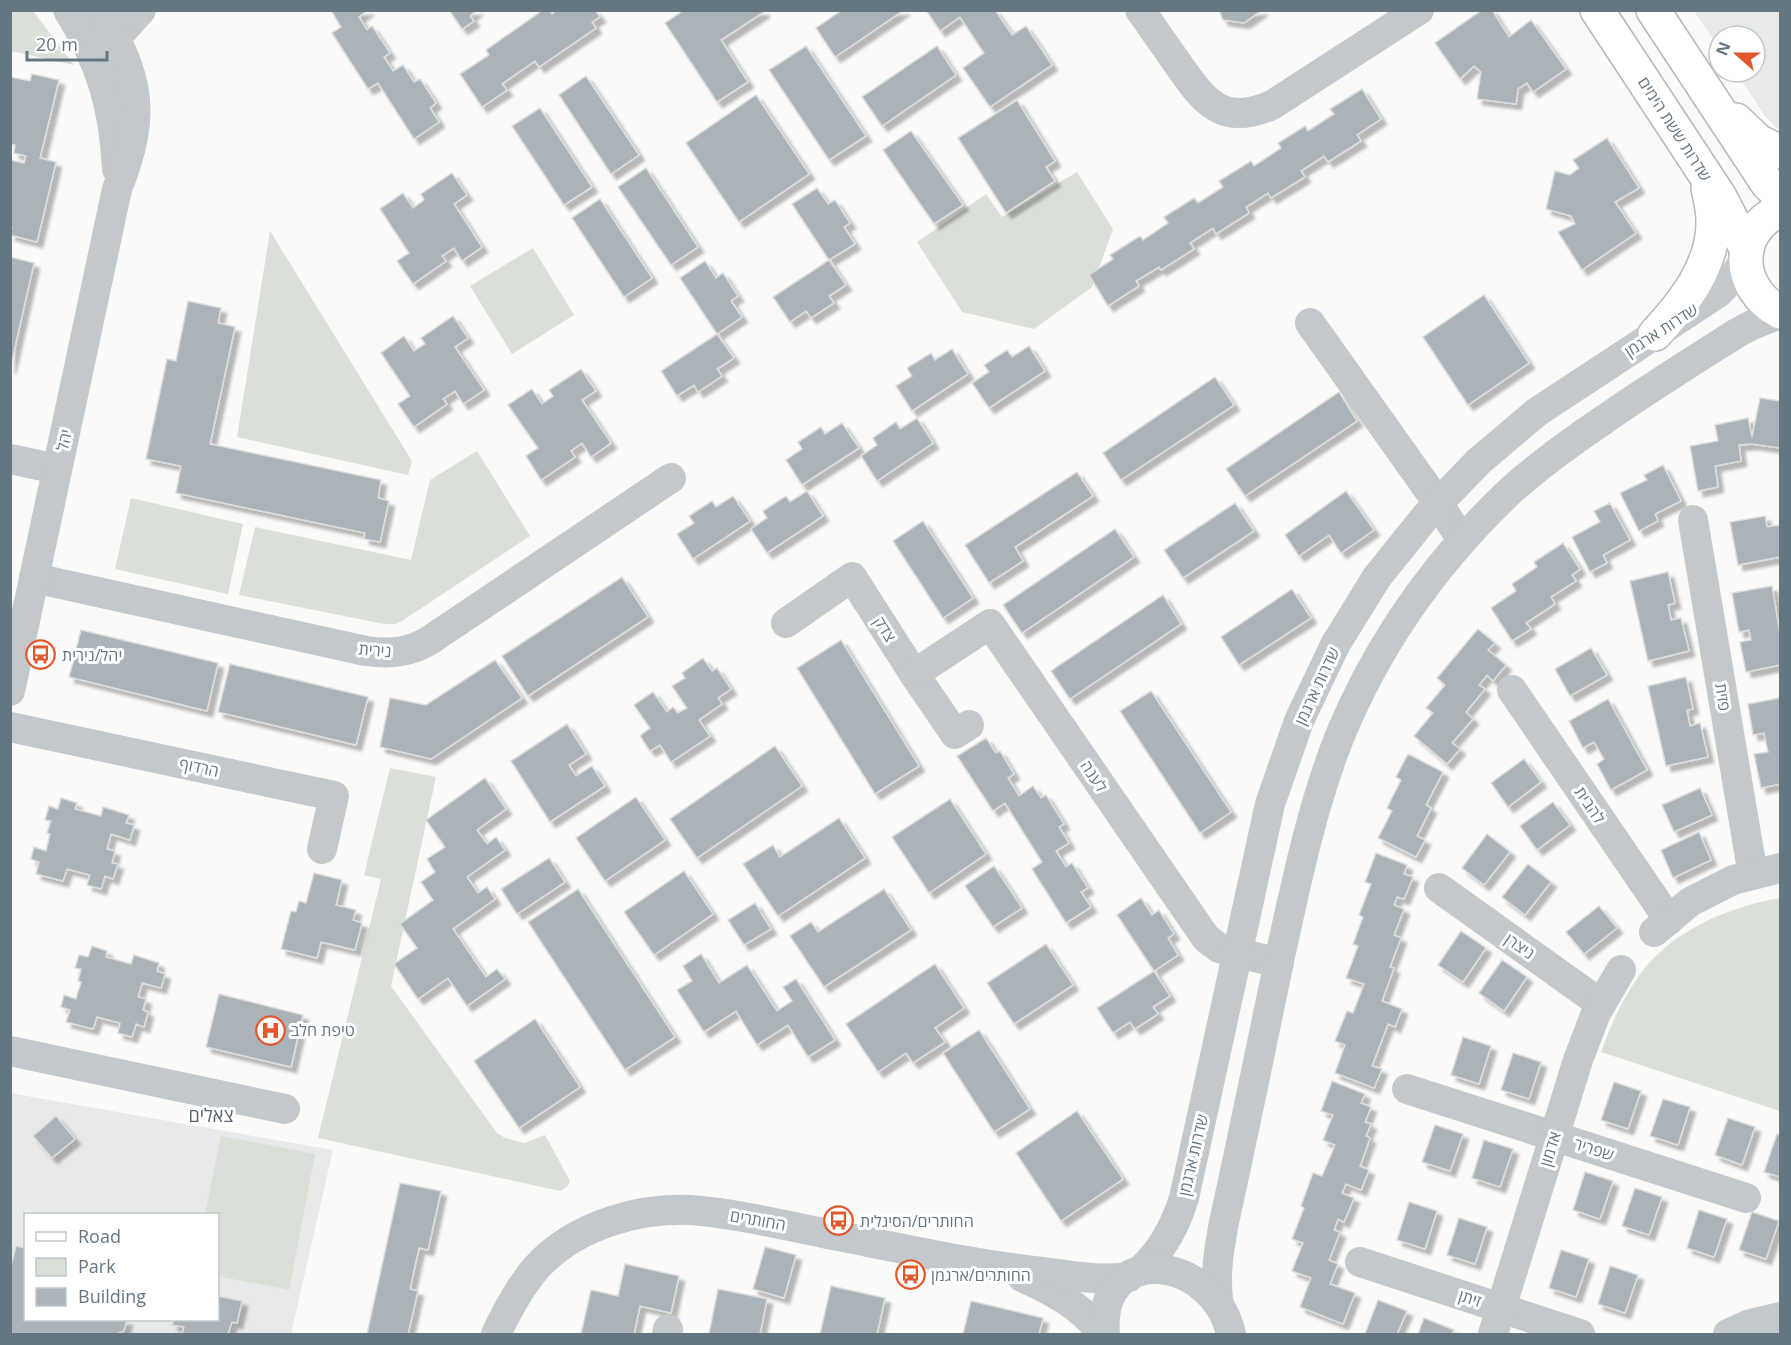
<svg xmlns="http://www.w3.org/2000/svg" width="1791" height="1345" font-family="'Open Sans',Heebo,sans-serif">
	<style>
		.built { fill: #e8e9e9; fill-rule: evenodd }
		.green { fill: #dadfd7 }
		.building { fill: #aab3b9; stroke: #dcdcda; stroke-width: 1.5; filter: url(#shadow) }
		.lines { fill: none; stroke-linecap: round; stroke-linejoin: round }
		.major-casing { stroke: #b5babe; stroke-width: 36 }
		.minor { stroke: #c3c8cc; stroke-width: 30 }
		.major { stroke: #fff; stroke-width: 33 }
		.labels { text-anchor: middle; stroke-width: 6; stroke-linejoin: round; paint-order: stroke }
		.street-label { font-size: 16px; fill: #657683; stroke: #fff }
		.poi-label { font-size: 16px; fill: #657683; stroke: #fff; text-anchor: start }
		.neighbourhood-label { font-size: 18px; fill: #57646e; stroke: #fff }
	</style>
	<defs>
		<filter id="shadow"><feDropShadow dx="5.5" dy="5.5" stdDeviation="1.5" flood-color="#0004"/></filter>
	</defs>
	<rect width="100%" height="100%" fill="#fafaf8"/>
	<g class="built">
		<path d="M1694 11H1780V132L1765 116 1736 72H1755V36H1719V47Z"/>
		<path d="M10 1093 333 1150 291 1334H11ZM26 1214H218V1320H26Z"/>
	</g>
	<g class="green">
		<path d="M11 10 33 11 74 65 11 51Z"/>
		<path d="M1077 172 1113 229 1092 287 1034 329 962 312 917 242 986 194 1002 217Z"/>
		<path d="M270 231 412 461 408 475 237 437Z"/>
		<path d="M533 248 574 315 512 354 470 286Z"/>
		<path d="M477 451 530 536 402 621 395 624H384L239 595 255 527 411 560 430 480Z"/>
		<path d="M131 498 243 524 228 594 115 569Z"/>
		<path d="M390 768 436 777 391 986 497 1133 505 1138 525 1143 545 1135 570 1181 568 1186 560 1191 318 1138 381 879 364 875Z"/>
		<path d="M1780 898V1111L1601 1052C1611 1025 1623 997 1641 973 1673 930 1729 907 1780 898Z"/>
		<path d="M221 1136 315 1154 289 1290 218 1276V1214H205Z"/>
	</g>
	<g class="building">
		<path d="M331 10H368L359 17 367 30 372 26 390 53 384 57 393 71 403 65 414 82 420 79 436 103 430 108 439 122 414 139 378 83 368 89 332 33 341 27Z"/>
		<path d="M449 10H477L470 16 474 21 462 29Z"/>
		<path d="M543 10H550L552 14 557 10H595L600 17 592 22 596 28 539 67 535 61 502 84 507 90 482 107 460 74 489 55 486 50Z"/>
		<path d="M684 10H763L764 12 721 40 748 82 717 102 665 23Z"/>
		<path d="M842 10H904L835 57 816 28Z"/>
		<path d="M926 10H995L1012 35 1026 26 1052 65 990 107 963 68 984 53 960 17 940 31Z"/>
		<path d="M1219 10H1262L1244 23 1223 20Z"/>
		<path d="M1482 10H1492L1509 37 1531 20 1566 69 1533 92 1527 83 1518 89 1516 104 1477 99 1481 72 1474 66 1460 79 1435 43Z"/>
		<path d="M806 46 866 136 829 160 769 70Z"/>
		<path d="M937 46 956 75 882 126 862 97Z"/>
		<path d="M32 74 59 80 40 158 56 162 37 242 10 235 12 227 10 226V160L24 163 26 156 14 153 15 145 10 144V77L30 81Z"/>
		<path d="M586 76 639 155 611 174 559 95Z"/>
		<path d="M1362 89 1381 119 1357 135 1361 141 1328 162 1324 156 1301 171 1305 177 1271 198 1268 193 1246 207 1249 213 1216 234 1213 228 1190 243 1194 249 1161 270 1159 267 1136 281 1139 286 1108 306 1089 275 1113 259 1110 255 1140 236 1143 240 1168 223 1164 217 1194 198 1198 203 1223 187 1219 181 1251 161 1254 166 1281 148 1278 143 1305 126 1308 131 1334 114 1330 109Z"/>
		<path d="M756 95 809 174 739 222 686 143Z"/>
		<path d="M1017 100 1055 161 1046 167 1055 181 1006 213 958 138Z"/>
		<path d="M540 108 592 187 564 205 512 126Z"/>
		<path d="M911 131 963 205 934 224 883 150Z"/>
		<path d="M1607 138 1639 188 1615 202 1636 233 1582 270 1558 232 1575 224 1571 216 1546 209 1555 171 1570 175 1579 168 1573 160Z"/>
		<path d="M646 168 698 247 671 265 618 187Z"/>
		<path d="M452 173 467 195 454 204 482 247 462 261 454 248 442 256 446 261 413 284 397 261 409 253 380 209 403 193 413 208 424 200 421 194Z"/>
		<path d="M817 188 828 204 835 200 850 223 844 227 855 244 829 260 792 204Z"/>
		<path d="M600 199 652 278 624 297 572 218Z"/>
		<path d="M10 257 34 263 10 369Z"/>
		<path d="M829 260 846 285 829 296 834 303 811 318 806 311 790 322 773 297Z"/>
		<path d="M705 261 716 278 723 273 738 296 731 301 742 317 717 334 680 278Z"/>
		<path d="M1484 295 1529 363 1468 405 1423 337Z"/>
		<path d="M188 301 221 308 218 323 235 327 210 444 381 480 378 498 389 501 380 542 364 539 365 533 176 493 181 466 146 459 167 359 176 361Z"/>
		<path d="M453 316 468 338 455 347 484 390 463 404 455 391 443 399 447 404 414 427 398 404 410 396 381 353 404 336 414 351 425 344 421 338Z"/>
		<path d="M717 334 734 358 717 369 722 376 698 392 694 385 677 396 661 371Z"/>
		<path d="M1029 346 1045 371 989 408 972 383 989 372 984 365 1007 350 1012 357Z"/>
		<path d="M952 349 968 374 912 411 896 386 912 376 907 368 931 353 935 360Z"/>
		<path d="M581 369 596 391 582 400 611 443 591 457 582 443 571 451 575 457 541 480 526 456 538 448 508 405 532 389 542 404 553 396 549 390Z"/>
		<path d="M1215 377 1234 405 1121 480 1103 453Z"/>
		<path d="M1339 392 1357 421 1245 496 1226 469Z"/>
		<path d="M1760 398 1780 401V448L1752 444 1739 445 1741 461 1715 466 1718 487 1698 491 1690 446 1718 441 1715 425 1748 418 1752 437Z"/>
		<path d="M917 418 933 443 877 481 861 456 877 445 873 438 896 422 900 429Z"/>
		<path d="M842 423 859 448 802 485 786 460 802 449 798 442 821 427 825 434Z"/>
		<path d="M1663 465 1681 501 1655 514 1658 521 1639 531 1620 493 1647 480 1644 475Z"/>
		<path d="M1077 472 1093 496 1015 547 1023 561 989 583 965 545Z"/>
		<path d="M807 491 823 516 767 553 751 529 767 518 763 511 786 496 790 502Z"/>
		<path d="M1346 491 1374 530 1341 553 1329 535 1299 556 1285 535Z"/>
		<path d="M733 496 750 521 693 559 677 534 694 523 689 516 712 501 716 507Z"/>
		<path d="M1235 503 1254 531 1183 578 1164 550Z"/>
		<path d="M1610 503 1630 540 1603 555 1607 563 1590 572 1572 537 1600 522 1594 511Z"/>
		<path d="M1765 516 1767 527 1780 525V561V557L1738 565 1730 522Z"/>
		<path d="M923 521 973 598 943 618 893 541Z"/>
		<path d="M1115 529 1134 557 1022 633 1003 605Z"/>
		<path d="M1563 543 1580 569 1572 575 1576 581 1551 597 1555 604 1526 623 1531 629 1512 641 1491 608 1516 591 1512 584 1537 567 1534 562Z"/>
		<path d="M1668 572 1675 603 1668 605 1671 620 1681 618 1689 651 1648 661 1630 581Z"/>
		<path d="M622 577 648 617 528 696 502 656Z"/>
		<path d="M1772 586 1780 634V665L1746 672 1740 642 1751 640 1749 630 1739 632 1732 593Z"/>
		<path d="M1292 589 1311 618 1239 665 1221 637Z"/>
		<path d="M1163 595 1181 624 1070 699 1051 671Z"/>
		<path d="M1478 629 1495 643 1488 650 1506 665 1493 681 1487 675 1479 685 1485 689 1466 712 1473 719 1452 743 1460 749 1447 764 1414 736 1433 713 1426 708 1445 685 1437 678Z"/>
		<path d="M81 630 218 663 207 711 69 677Z"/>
		<path d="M841 640 919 766 875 794 797 668Z"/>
		<path d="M1591 648 1607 675 1570 696 1555 669Z"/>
		<path d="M703 658 712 671 717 668 731 689 718 698 722 704 699 720 710 736 671 762 660 745 650 751 640 736 650 728 634 705 653 692 667 712 673 707 678 713 687 708 672 686 685 678 682 673Z"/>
		<path d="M495 660 522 698 431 759 380 747 390 698 426 705Z"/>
		<path d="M230 664 368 697 356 745 218 712Z"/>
		<path d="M1686 677 1693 709 1687 710 1690 726 1700 723 1708 757 1666 766 1648 686Z"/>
		<path d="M1151 691 1231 812 1200 833 1120 711Z"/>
		<path d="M1780 698V784L1761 788 1754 754 1768 752 1764 733 1753 735 1748 704Z"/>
		<path d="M1608 699 1647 770 1611 790 1597 764 1604 759 1594 742 1583 748 1569 721Z"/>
		<path d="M567 724 586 754 569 765 576 776 592 766 605 786 550 822 511 761Z"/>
		<path d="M986 738 996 753 1000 751 1014 774 1008 778 1019 796 1033 786 1041 798 1046 795 1064 824 1059 827 1069 843 1056 851 1066 867 1072 863 1088 888 1081 892 1091 907 1066 923 1032 869 1042 862 1005 803 993 811 957 756Z"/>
		<path d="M775 746 802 786 697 858 670 819Z"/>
		<path d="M1408 754 1443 772 1426 805 1431 808 1417 836 1425 840 1416 857 1378 838 1392 811 1387 808 1401 780 1396 777Z"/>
		<path d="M1524 759 1541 782 1508 807 1491 783Z"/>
		<path d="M485 778 506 809 477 830 487 844 496 837 505 850 467 877 478 893 487 887 495 899 453 929 486 977 497 969 505 979 467 1006 448 978 418 999 394 964 417 948 400 924 433 900 421 882 435 872 427 859 445 847 426 820Z"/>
		<path d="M1700 788 1712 815 1674 832 1662 805Z"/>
		<path d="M636 797 665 840 605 881 576 838Z"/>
		<path d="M61 798 77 803 75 809 101 816 103 807 129 815 126 823 134 825 130 840 111 834 107 849 115 851 112 863 118 864 113 879 105 876 101 889 87 885 90 875 67 869 63 881 36 874 39 862 31 859 34 847 46 851 50 834 47 833 51 821 45 820 49 806 58 809Z"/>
		<path d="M950 799 986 854 929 893 892 837Z"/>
		<path d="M1553 802 1570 825 1537 850 1520 826Z"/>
		<path d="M839 818 865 858 778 916 743 864 773 845 780 857Z"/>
		<path d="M1699 832 1711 860 1673 878 1661 850Z"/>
		<path d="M1487 834 1510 852 1484 885 1462 868Z"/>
		<path d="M1376 853 1407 865 1404 874 1413 877 1404 899 1397 897 1394 905 1404 909 1394 935 1401 938 1390 967 1394 968 1382 1001 1402 1009 1395 1027 1388 1024 1372 1066 1382 1069 1374 1088 1335 1073 1345 1045 1335 1041 1347 1011 1353 1013 1364 984 1346 978 1358 946 1353 944 1363 917 1359 915 1371 884 1365 882Z"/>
		<path d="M549 858 565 882 517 914 501 889Z"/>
		<path d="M1528 864 1551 882 1525 915 1502 897Z"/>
		<path d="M994 866 1022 908 993 927 965 886Z"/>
		<path d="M684 871 713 914 654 955 624 912Z"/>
		<path d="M314 873 342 880 336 905 356 910 353 920 362 923 355 950 321 942 317 958 281 949 291 911 296 912 299 901 306 903Z"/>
		<path d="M578 889 675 1037 625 1070 528 922Z"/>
		<path d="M884 889 911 930 824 987 790 936 811 922 818 932Z"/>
		<path d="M1141 898 1152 915 1159 910 1174 934 1168 938 1178 955 1154 971 1117 915Z"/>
		<path d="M755 903 771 929 744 945 728 920Z"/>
		<path d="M1599 906 1617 928 1584 954 1566 932Z"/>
		<path d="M1461 931 1486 948 1463 982 1438 965Z"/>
		<path d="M1046 944 1073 985 1014 1024 987 983Z"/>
		<path d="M92 946 107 951 106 957 131 964 134 955 159 963 157 971 165 974 161 988 142 983 138 997 146 999 143 1010 148 1012 144 1027 136 1024 132 1037 118 1033 120 1023 97 1017 93 1029 66 1022 70 1010 61 1007 64 995 76 999 81 982 78 981 81 969 75 968 79 955 88 957Z"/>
		<path d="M701 954 719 983 747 965 777 1011 792 1001 783 987 796 979 835 1040 808 1057 788 1025 757 1045 736 1011 704 1032 677 990 692 981 683 966Z"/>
		<path d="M1502 960 1527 977 1504 1011 1479 993Z"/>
		<path d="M935 964 964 1008 935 1028 945 1042 913 1063 906 1053 878 1072 846 1024Z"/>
		<path d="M1154 971 1170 996 1153 1007 1158 1014 1135 1029 1130 1022 1113 1033 1097 1008Z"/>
		<path d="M219 994 303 1015 291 1067 206 1047Z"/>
		<path d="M535 1019 580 1087 519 1128 474 1061Z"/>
		<path d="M979 1030 1030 1109 994 1132 943 1053Z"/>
		<path d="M1463 1037 1491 1046 1479 1084 1451 1075Z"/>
		<path d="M1513 1053 1541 1062 1529 1099 1501 1090Z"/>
		<path d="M1332 1081 1365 1094 1361 1103 1371 1107 1365 1122 1371 1124 1366 1136 1370 1138 1360 1166 1369 1170 1361 1190 1346 1184 1342 1193 1354 1198 1344 1222 1338 1219 1334 1230 1340 1232 1329 1260 1338 1264 1330 1284 1355 1293 1343 1324 1300 1307 1311 1278 1292 1271 1303 1243 1292 1239 1304 1208 1301 1206 1313 1173 1322 1176 1335 1145 1323 1140 1333 1115 1321 1111Z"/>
		<path d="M1614 1082 1641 1091 1628 1129 1601 1120Z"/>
		<path d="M1663 1099 1690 1107 1678 1145 1650 1136Z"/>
		<path d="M1077 1111 1123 1179 1061 1221 1016 1153Z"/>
		<path d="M56 1116 75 1139 52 1158 33 1136Z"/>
		<path d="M1728 1118 1755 1127 1742 1165 1715 1155Z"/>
		<path d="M1435 1125 1463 1134 1450 1171 1422 1162Z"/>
		<path d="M1777 1134 1780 1135V1177L1764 1172Z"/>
		<path d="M1484 1140 1513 1149 1500 1187 1472 1178Z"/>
		<path d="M1585 1172 1613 1181 1600 1219 1573 1210Z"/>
		<path d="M400 1183 441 1191 428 1250 419 1248 410 1289 418 1291 408 1334H367Z"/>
		<path d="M1635 1188 1662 1197 1649 1235 1622 1226Z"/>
		<path d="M1409 1202 1437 1211 1425 1249 1397 1240Z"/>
		<path d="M1699 1210 1727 1219 1714 1257 1687 1248Z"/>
		<path d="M1752 1212 1779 1221 1766 1259 1739 1250Z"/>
		<path d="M1459 1218 1487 1227 1475 1264 1447 1255Z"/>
		<path d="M16 1246 26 1248V1320H127L124 1331 116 1334H13L10 1331V1271Z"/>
		<path d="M765 1247 796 1255 784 1298 753 1289Z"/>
		<path d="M1561 1250 1589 1259 1576 1297 1549 1288Z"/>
		<path d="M625 1264 679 1276 671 1313 640 1306 634 1334H581L591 1290 618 1296Z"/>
		<path d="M1610 1266 1638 1275 1625 1313 1598 1304Z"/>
		<path d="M831 1286 885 1298 877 1334H820Z"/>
		<path d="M718 1289 767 1299 760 1334H709Z"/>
		<path d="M218 1296 242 1301 237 1323 232 1322 228 1334H182L184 1327 172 1325 174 1320H218Z"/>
		<path d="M1378 1300 1407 1311 1397 1334H1365Z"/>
		<path d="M971 1301 1043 1318 1039 1334H963Z"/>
		<path d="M1424 1318 1454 1330 1452 1334H1418Z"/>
	</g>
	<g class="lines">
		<defs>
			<g id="major">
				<path d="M1597 10 1720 197 1747 250"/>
				<path d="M1653 10 1767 183 1780 196"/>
				<path d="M1736 120 1758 141 1780 152"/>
				<path d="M1780 210C1733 232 1736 289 1780 312"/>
				<path d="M1655 334C1684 303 1714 265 1713 220 1713 209 1710 198 1708 188"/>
			</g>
		</defs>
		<use href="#major" class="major-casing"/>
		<g class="minor">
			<path d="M68 10C101 63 114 107 117 169"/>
			<path d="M1140 10C1153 28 1165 46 1178 64 1204 102 1223 127 1272 105L1419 10"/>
			<path d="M100 49 116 38 141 10"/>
			<path d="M1310 323 1438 503 1462 540"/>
			<path d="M10 459 57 469"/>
			<path d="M1693 520 1753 875"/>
			<path d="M34 578 366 651C389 654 410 653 430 640L671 478"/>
			<path d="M786 623 852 577 914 674 955 734 969 725"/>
			<path d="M914 674 990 624 1206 938 1219 948 1279 963"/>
			<path d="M1512 690 1669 920"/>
			<path d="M10 691 117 189C147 114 140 79 100 10"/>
			<path d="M10 727 334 796 322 849"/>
			<path d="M1439 888 1601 1004"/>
			<path d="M1654 932 1690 902 1733 880 1780 868"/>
			<path d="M10 1051 285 1109"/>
			<path d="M1407 1089 1746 1198"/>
			<path d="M1360 1262 1580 1334"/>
			<path d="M1140 1271C1162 1251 1175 1227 1184 1198L1270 804 1299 721 1335 645 1377 577 1426 516 1479 461 1537 412 1718 293 1732 279 1746 258"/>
			<path d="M1022 1277C1053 1291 1083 1307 1102 1334"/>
			<path d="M1219 1305C1214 1278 1219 1249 1224 1222 1244 1132 1262 1042 1281 952 1297 879 1312 807 1339 738 1377 645 1435 563 1507 494 1537 466 1571 442 1605 419 1648 389 1693 361 1737 333L1752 325 1780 314"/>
			<path d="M496 1334C507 1311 519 1288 536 1268 576 1224 644 1205 702 1211 743 1215 783 1225 823 1233 896 1247 969 1264 1043 1272 1072 1276 1100 1281 1129 1277"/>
			<path d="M667 1334 668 1329"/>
			<path d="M1105 1334C1097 1241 1213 1254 1231 1334"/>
			<path d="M1493 1334 1578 1060 1596 1013 1621 970"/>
			<path d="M1728 1334 1750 1324 1780 1317"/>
		</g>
		<use href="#major" class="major"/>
	</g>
	<defs>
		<symbol id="bus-ring" viewBox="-11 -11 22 22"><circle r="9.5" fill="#fff" stroke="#e4572e" stroke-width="1.5"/><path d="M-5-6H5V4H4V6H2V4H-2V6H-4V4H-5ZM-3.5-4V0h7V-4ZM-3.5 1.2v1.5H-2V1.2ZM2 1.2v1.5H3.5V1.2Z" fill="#e4572e"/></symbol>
		<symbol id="hospital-ring" viewBox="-11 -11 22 22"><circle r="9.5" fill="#fff" stroke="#e4572e" stroke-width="1.5"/><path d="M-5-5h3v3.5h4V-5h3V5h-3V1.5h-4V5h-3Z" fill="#e4572e"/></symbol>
	</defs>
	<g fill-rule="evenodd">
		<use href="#bus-ring" x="24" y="638" width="33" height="33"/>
		<use href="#hospital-ring" x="254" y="1014" width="33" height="33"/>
		<use href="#bus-ring" x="822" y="1204" width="33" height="33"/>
		<use href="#bus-ring" x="894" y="1258" width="33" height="33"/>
	</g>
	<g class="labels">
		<g class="street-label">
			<text transform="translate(1675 129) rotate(57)" y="6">שדרות ששת הימים</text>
			<text transform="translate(1661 330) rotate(-33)" y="6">שדרות ארגמן</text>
			<text transform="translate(64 440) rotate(-78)" y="6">יהל</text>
			<text transform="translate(885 629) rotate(58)" y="6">צדק</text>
			<text transform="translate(375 650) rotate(5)" y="6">נירית</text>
			<text transform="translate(1317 686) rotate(-65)" y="6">שדרות ארגמן</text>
			<text transform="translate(1723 697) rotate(81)" y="6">פזית</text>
			<text transform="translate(199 767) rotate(12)" y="6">הרדוף</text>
			<text transform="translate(1094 776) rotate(56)" y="6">לענה</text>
			<text transform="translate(1590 805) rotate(56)" y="6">להבית</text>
			<text transform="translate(1520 946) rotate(35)" y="6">ניצרן</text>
			<text transform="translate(1550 1149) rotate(-73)" y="6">אדמון</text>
			<text transform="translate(1594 1149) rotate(18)" y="6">שפריר</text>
			<text transform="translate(1193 1155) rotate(-77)" y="6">שדרות ארגמן</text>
			<text transform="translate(758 1220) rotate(10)" y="6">החותרים</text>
			<text transform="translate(1470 1298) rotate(18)" y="6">זיתן</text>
		</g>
		<g class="poi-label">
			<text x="62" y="661">יהל/נירית</text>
			<text x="291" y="1036">טיפת חלב</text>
			<text x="860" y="1227">החותרים/הסיגלית</text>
			<text x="931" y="1281">החותרים/ארגמן</text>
		</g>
		<g class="neighbourhood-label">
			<text x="211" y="1122">צאלים</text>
		</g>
	</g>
	<rect width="1791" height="1345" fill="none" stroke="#657683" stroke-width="24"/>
	<rect x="24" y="1213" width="195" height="108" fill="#ffffff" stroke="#c1c8cd" stroke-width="1.5"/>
	<rect x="36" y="1232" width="30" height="9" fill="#ffffff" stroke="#c1c8cd" stroke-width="1.5"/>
	<text x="78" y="1243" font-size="18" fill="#657683">Road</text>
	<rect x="36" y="1258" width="30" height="18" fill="#dadfd7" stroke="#c1c8cd" stroke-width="1.5"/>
	<text x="78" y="1273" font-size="18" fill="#657683">Park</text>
	<rect x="36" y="1288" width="30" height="18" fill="#aab3b9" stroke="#c1c8cd" stroke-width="1.5"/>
	<text x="78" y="1303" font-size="18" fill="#657683">Building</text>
	<g transform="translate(1737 54) rotate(291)"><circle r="28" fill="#ffffff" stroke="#c1c8cd" stroke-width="1.5"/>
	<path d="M0-4.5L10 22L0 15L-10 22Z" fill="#e4572e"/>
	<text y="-9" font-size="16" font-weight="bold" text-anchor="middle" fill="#657683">N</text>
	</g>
	<path d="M27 51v9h80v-9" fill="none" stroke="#657683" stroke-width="3"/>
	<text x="36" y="51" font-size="18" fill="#657683" stroke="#ffffff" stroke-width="4.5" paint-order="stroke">20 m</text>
</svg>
